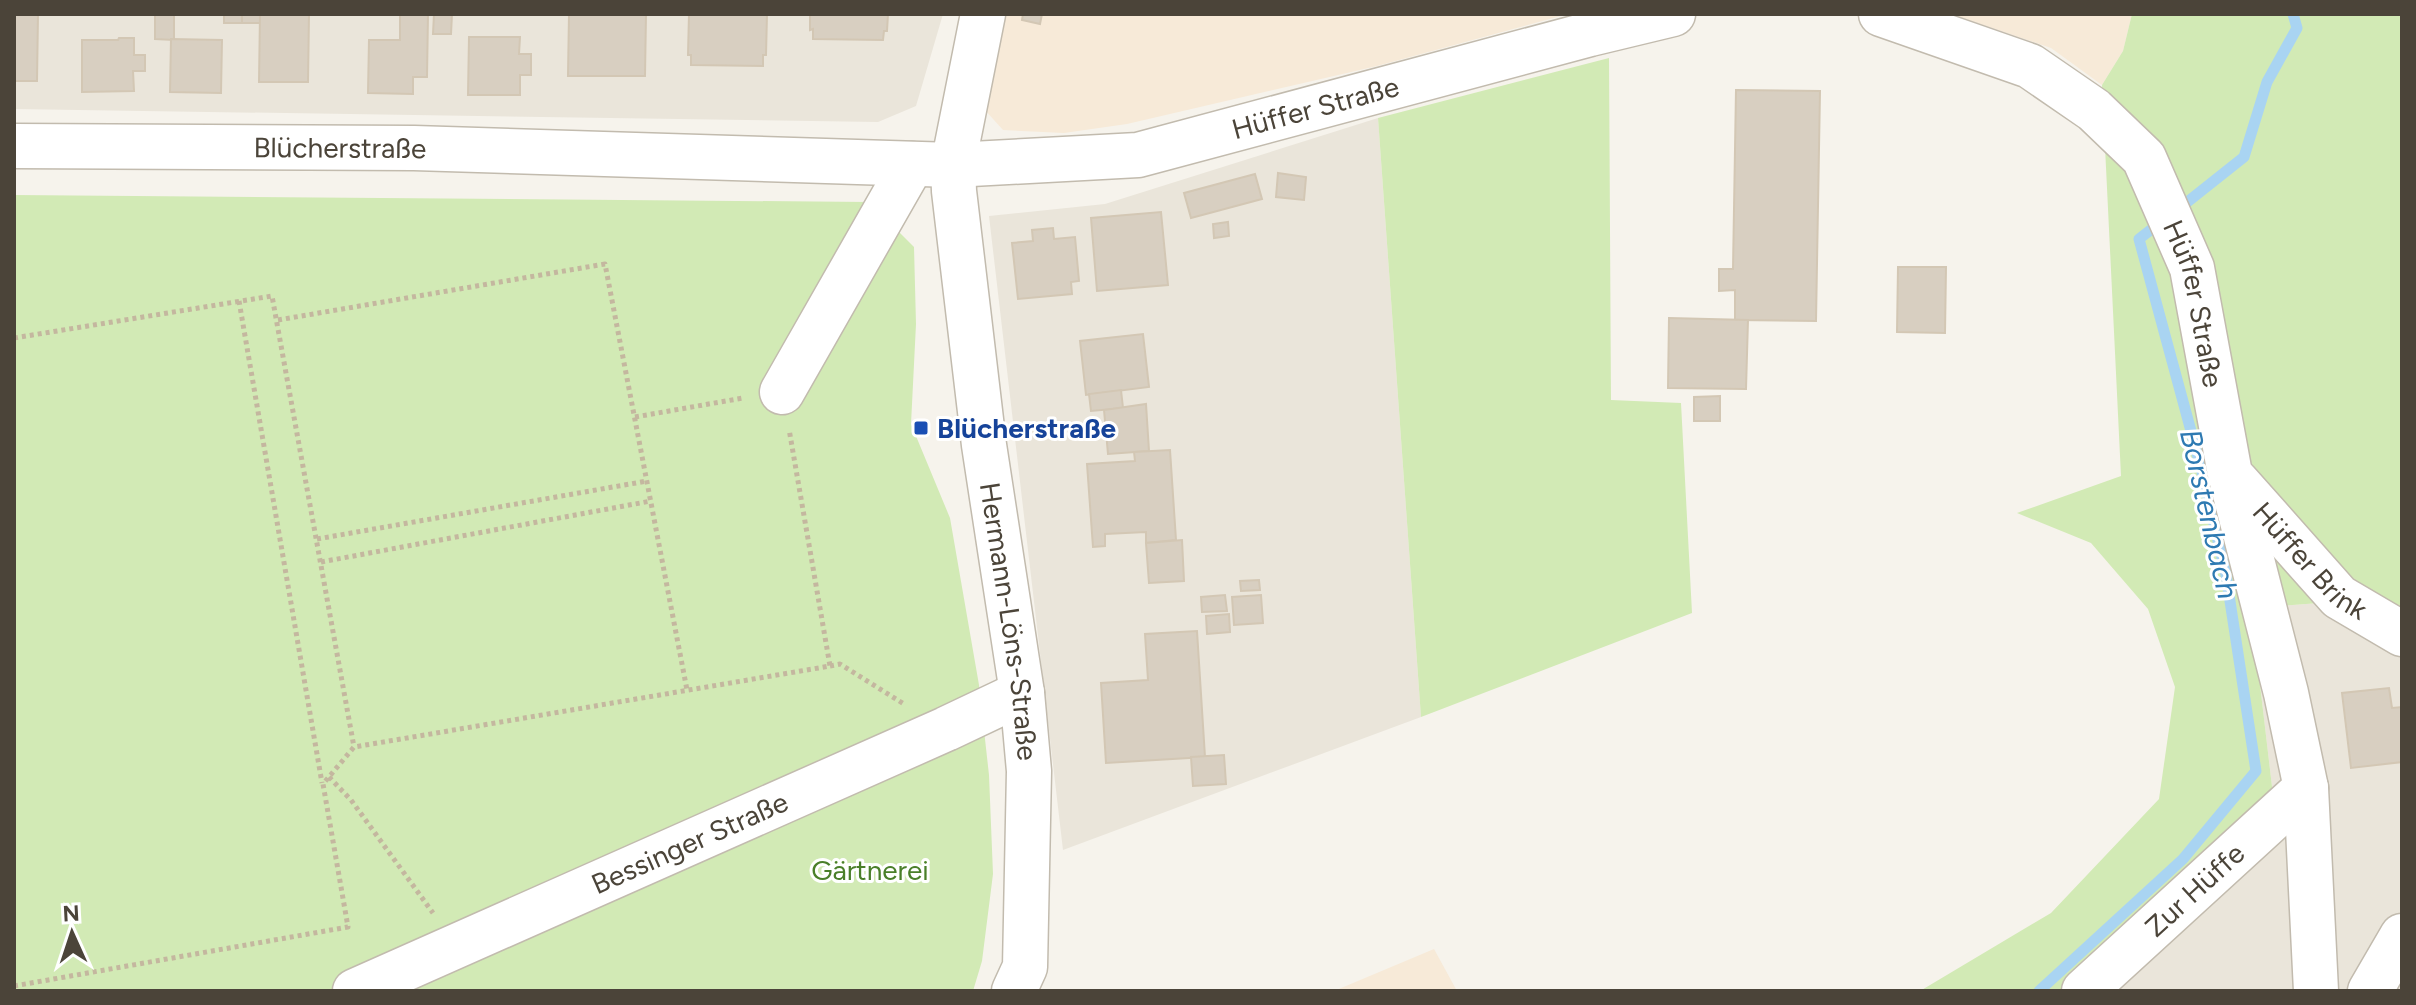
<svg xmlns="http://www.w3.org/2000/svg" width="2416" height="1005" font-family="Figtree,sans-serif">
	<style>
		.residential { fill: #eae5da }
		.commercial { fill: #f7ead8 }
		.green { fill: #d2eab5 }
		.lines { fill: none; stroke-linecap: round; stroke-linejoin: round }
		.stream { stroke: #a9d4f2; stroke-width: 11 }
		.building { fill: #d8cfc1; stroke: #d3c7b4; stroke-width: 2 }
		.minor-casing { stroke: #c2bbae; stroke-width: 47 }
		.path { stroke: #c4b79f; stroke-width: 5; stroke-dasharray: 4 4; stroke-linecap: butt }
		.minor { stroke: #fff; stroke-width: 44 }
		.transit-dot { fill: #1a4fb4; stroke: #fff; stroke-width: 3 }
		.labels { text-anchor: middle; stroke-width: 6; stroke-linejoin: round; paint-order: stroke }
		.street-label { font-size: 28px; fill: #4b4439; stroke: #fff }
		.transit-label { font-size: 28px; font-weight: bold; fill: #164399; stroke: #fff; text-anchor: start }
		.park-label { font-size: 28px; fill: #4a7f2a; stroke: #fff }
		.water-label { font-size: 30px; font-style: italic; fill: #2e7ab2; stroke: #fff }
	</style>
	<rect width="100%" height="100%" fill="#f6f3ec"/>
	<g class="residential">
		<path d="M14 14H943L916 106 878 122 14 109Z"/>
		<path d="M1378 118 1421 717 1063 850 989 216 1105 204Z"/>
		<path d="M2373 599 2402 610V991H2064L2273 795 2251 608Z"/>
	</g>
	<g class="commercial">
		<path d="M1000 14H1568L1377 66 1127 124 1064 133 1003 130 984 109Z"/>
		<path d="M1951 14H2132L2123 51 2102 85 2051 48Z"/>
		<path d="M1434 949 1457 991H1334Z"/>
	</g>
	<g class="green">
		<path d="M2132 14H2402V610L2373 599 2251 608 2273 795 2064 991H1920L2051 913 2159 799 2175 687 2148 609 2091 543 2017 513 2121 476 2102 85 2123 51Z"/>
		<path d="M1609 58 1611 400 1681 403 1692 613 1421 717 1378 118Z"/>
		<path d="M14 195 869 202 914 247 916 324 911 424 950 518 979 685 989 775 993 874 982 961 973 991H14Z"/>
	</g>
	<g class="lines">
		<g class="stream">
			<path d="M2176 211 2244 157 2267 82 2297 28 2293 14"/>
			<path d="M2039 991 2183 859 2256 771 2226 575 2201 468 2139 239 2162 221"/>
		</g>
	</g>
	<g class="building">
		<path d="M14 14H38L37 81H14Z"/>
		<path d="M155 14H174V40L155 39Z"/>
		<rect x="224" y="14" width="18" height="9"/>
		<rect x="242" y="14" width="18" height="9"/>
		<path d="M260 14H309L308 82H259Z"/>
		<path d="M400 14H428L427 77H413V94L368 93 369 40H400Z"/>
		<path d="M434 14H452L451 34H433Z"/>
		<path d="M569 14H646L645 76H568Z"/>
		<path d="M689 14H767L766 55H763V66L691 65V55H688Z"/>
		<path d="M810 14H888L887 31H884L883 40 813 39V29L810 30Z"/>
		<path d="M1023 14H1042L1040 24 1022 20Z"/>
		<path d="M469 37H520L519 54H531V75H520V95H468Z"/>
		<path d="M119 38H134V55H145V71H133L134 91 82 92V40H118Z"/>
		<path d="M171 39 222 40 221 93 170 92Z"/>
		<path d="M1736 90 1820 91 1816 321 1735 320V290L1719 291V269H1733Z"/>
		<path d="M1278 173 1306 177 1304 200 1276 197Z"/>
		<path d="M1255 174 1262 199 1191 218 1184 193Z"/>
		<path d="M1161 212 1168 285 1097 291 1091 218Z"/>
		<path d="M1228 222 1229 236 1214 238 1213 224Z"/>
		<path d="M1053 228 1054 239 1075 237 1079 281 1071 282 1072 294 1018 299 1012 243 1033 241 1032 230Z"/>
		<path d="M1898 267H1946L1945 333 1897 332Z"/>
		<path d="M1669 318 1748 320 1746 389 1668 388Z"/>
		<path d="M1143 334 1149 387 1086 395 1080 341Z"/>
		<path d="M1121 390 1123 408 1091 411 1089 394Z"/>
		<path d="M1720 396V421H1694V397Z"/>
		<path d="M1146 404 1149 451 1108 454 1104 410Z"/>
		<path d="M1170 450 1176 540 1146 543V532L1105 534V546L1093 547 1087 464 1135 461 1134 452Z"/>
		<path d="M1182 540 1184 581 1149 583 1146 543Z"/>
		<path d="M1259 580 1260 590 1241 591 1240 581Z"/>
		<path d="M1225 595 1227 611 1202 612 1201 597Z"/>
		<path d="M1261 595 1263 623 1234 625 1232 597Z"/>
		<path d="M1229 614 1230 632 1207 634 1206 616Z"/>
		<path d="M1197 631 1205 757 1106 763 1101 683 1148 680 1145 634Z"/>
		<path d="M2389 688 2392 708 2402 707V762L2351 768 2342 693Z"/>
		<path d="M1224 755 1226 784 1193 786 1191 757Z"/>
	</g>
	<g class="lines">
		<defs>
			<g id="minor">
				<path id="s1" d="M983 14 953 165 954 191 984 445 1022 693 1029 771 1025 967 1014 991"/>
				<path id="s2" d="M1881 14 2030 66 2094 110 2144 158 2192 268 2230 474 2286 693 2306 788 2316 991"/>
				<path id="s3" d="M14 146 414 148 953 165 1138 155 1590 34 1673 14"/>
				<path d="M782 392 912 164"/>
				<path id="s4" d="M2237 482 2339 597 2402 634"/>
				<path id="s5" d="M355 991 946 729 1022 693"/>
				<path id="s6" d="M2084 991 2306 788"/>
				<path d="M2370 991 2402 936"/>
			</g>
		</defs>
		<use href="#minor" class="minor-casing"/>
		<g class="path">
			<path d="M239 301 322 783"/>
			<path d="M278 320 605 264 687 690"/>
			<path d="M14 338 272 296 354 747"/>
			<path d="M635 417 743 398"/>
			<path d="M317 539 647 481"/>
			<path d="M321 562 651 501"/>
			<path d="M830 666 840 664 904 704"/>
			<path d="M329 777 351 800 433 913"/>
			<path d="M14 986 348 927 323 784 354 747 830 666 789 429"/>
		</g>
		<use href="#minor" class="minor"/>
	</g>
	<rect class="transit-dot" x="913" y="420" width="16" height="16" rx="4"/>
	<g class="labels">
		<g class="street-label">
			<text dy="10" stroke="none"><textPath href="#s3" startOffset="1308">Hüffer Straße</textPath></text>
			<text dy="10" stroke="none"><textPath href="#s3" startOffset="326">Blücherstraße</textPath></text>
			<text dy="10" stroke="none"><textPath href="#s2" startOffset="460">Hüffer Straße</textPath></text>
			<text dy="10" stroke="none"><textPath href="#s4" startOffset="108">Hüffer Brink</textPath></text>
			<text dy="10" stroke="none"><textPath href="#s1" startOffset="614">Hermann-Löns-Straße</textPath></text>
			<text dy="10" stroke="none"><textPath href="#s5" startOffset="366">Bessinger Straße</textPath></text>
			<text dy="10" stroke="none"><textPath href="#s6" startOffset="150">Zur Hüffe</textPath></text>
		</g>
		<g class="transit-label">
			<text x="937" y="438">Blücherstraße</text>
		</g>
		<g class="park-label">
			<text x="870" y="880">Gärtnerei</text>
		</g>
		<g class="water-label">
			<text transform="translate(2209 514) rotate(77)" y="10">Borstenbach</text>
		</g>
	</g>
	<rect width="2416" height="1005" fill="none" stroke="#4b4439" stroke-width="32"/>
	<g transform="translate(72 933) rotate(357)" stroke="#ffffff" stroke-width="6" paint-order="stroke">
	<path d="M0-6L14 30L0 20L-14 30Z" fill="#4b4439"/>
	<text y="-12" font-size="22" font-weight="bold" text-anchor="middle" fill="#4b4439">N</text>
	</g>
</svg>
